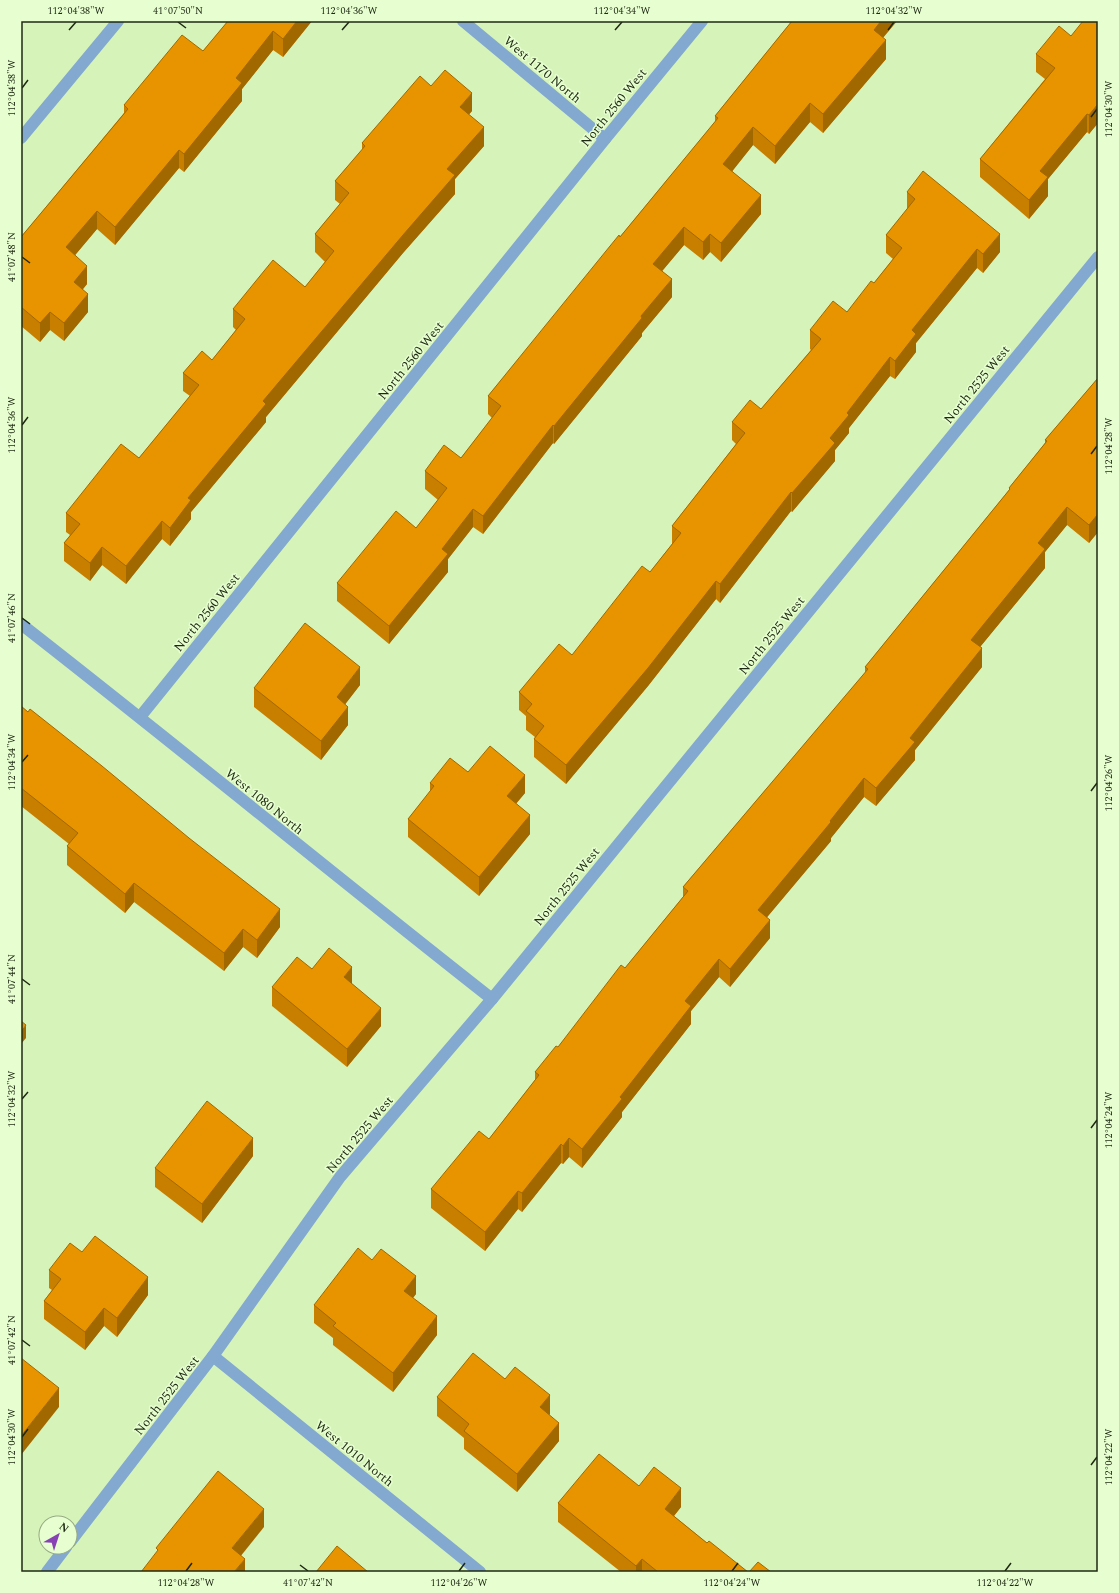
<svg xmlns="http://www.w3.org/2000/svg" width="1119" height="1593" font-family="Spectral,serif">
	<style>
		.lines { fill: none; stroke-linecap: round; stroke-linejoin: round }
		.minor { stroke: #83a9d1; stroke-width: 12 }
		.wall { fill: #c87f00 }
		.shaded-wall { fill: #a26800 }
		.building { fill: #e89400; stroke: #a26800 }
		.ticks { fill: none; stroke: #1e2913; stroke-width: 1.5 }
		.labels { text-anchor: middle; stroke-width: 3; stroke-linejoin: round; paint-order: stroke }
		.street-label { font-size: 13px; fill: #1e2913; stroke: #e7ffd0 }
		.neatline { fill: none; stroke: #1e2913; stroke-width: 1.5 }
		.ticks-label { font-size: 10px; text-anchor: middle; fill: #1e2913 }
	</style>
	<rect width="100%" height="100%" fill="#d6f4b9"/>
	<g class="lines">
		<g class="minor">
			<path d="M463 21 605 139"/>
			<path d="M21 138 118 21"/>
			<path d="M21 624C179 747 334 875 492 999"/>
			<path d="M140 717 605 139 702 21"/>
			<path d="M213 1356 480 1572"/>
			<path d="M70 1542 213 1356 340 1177 492 999 1098 257"/>
			<path d="M47 1572 66 1547"/>
		</g>
	</g>
	<g class="wall">
		<path d="M228 21H312L283 57 273 50 242 89V101L184 172 179 168 115 245 97 229 75 255 87 284 83 289 88 312 64 341 50 330 40 342 21 326V237L124 113V105L203 51Z"/>
		<path d="M792 21H897L883 38 886 59 823 133 810 122 775 164 753 145 732 171 761 214 721 262 710 252 703 260 684 245 662 271 672 297 642 333V336L554 444 553 443 483 534 473 527 448 559V572L389 644 337 601V583L416 528 438 500 425 489V471L461 458 492 418 488 414V396L715 122V116Z"/>
		<path d="M1098 21V123L1089 134 1087 132 1048 179V196L1029 219 980 177V159L1045 79 1036 72V54Z"/>
		<path d="M431 86 472 111 469 114 484 146 455 179V194L403 253 266 417V422L191 512V519L170 546 162 539 126 584 102 565 90 581 64 561V543L70 535 66 532V513L139 458 190 396 183 391V373L212 360 236 330 233 327V309L305 287 325 262 315 252V234L340 204 335 200V181L362 150V143Z"/>
		<path d="M907 192 1000 252 983 273 977 268 916 343V352L895 379 890 376 849 428V433L835 450V461L792 512 791 511 720 603 716 599 648 686 566 784 534 757V739L535 737 526 730V716L519 710V692L572 655 650 572 672 544V526L736 444 732 440V422L761 409 811 350 810 349V330L847 312 874 283 893 259 886 253V235L907 210Z"/>
		<path d="M1098 378V532L1089 543 1067 525 1045 552V568L980 647 982 667 915 750V760L876 806 864 797 831 838V841L767 917 770 938 730 987 719 977 691 1011V1024L622 1112V1117L582 1168 569 1157 563 1164 561 1163 522 1212 518 1209 485 1251 431 1208V1189L489 1139 535 1080V1072L558 1047 625 968 683 897V887L865 673V667L1009 490V488L1045 443V440Z"/>
		<path d="M360 685 345 704 348 725 321 760 254 707V688Z"/>
		<path d="M21 706 280 927 257 958 243 947 224 971 134 902 125 913 67 865V846L69 844 21 806Z"/>
		<path d="M468 772 525 793 516 804 530 834 479 896 408 837V819L430 792V783Z"/>
		<path d="M352 984 381 1026 347 1067 272 1006V987Z"/>
		<path d="M253 1156 202 1223 155 1187V1168Z"/>
		<path d="M82 1252 148 1295 117 1337 104 1326 85 1350 44 1319V1301L52 1290 49 1288V1270Z"/>
		<path d="M416 1294 413 1298 437 1335 393 1392 333 1345V1338L314 1323V1305Z"/>
		<path d="M505 1379 550 1414 549 1415 559 1441 517 1492 464 1449V1438L437 1416V1397Z"/>
		<path d="M639 1486 681 1507 674 1516 707 1543 748 1572H621L558 1522V1503Z"/>
	</g>
	<g class="shaded-wall">
		<path d="M297 21H312L283 57V39Z"/>
		<path d="M881 21H897L874 48V30Z"/>
		<path d="M273 31V50L242 89V101L184 172V154L236 78Z"/>
		<path d="M886 40V59L823 133V114Z"/>
		<path d="M472 93V111L460 125V107Z"/>
		<path d="M810 103V122L775 164V146Z"/>
		<path d="M1098 104V123L1089 134V115Z"/>
		<path d="M1087 114V132L1048 179V196L1029 219V200L1040 171Z"/>
		<path d="M484 127V146L455 179V194L403 253 266 417V422L191 512V519L170 546V528L188 498 263 401 447 169Z"/>
		<path d="M753 127V145L723 183V164Z"/>
		<path d="M179 150V168L115 245V227Z"/>
		<path d="M761 195V214L721 262V243Z"/>
		<path d="M97 211V229L66 266V247Z"/>
		<path d="M684 227V245L653 282V264Z"/>
		<path d="M710 234V252L703 260V242Z"/>
		<path d="M1000 234V252L983 273V254Z"/>
		<path d="M977 249V268L916 343V352L895 379V361L912 330Z"/>
		<path d="M87 266V284L74 300V282Z"/>
		<path d="M672 279V297L642 333V336L554 444V426L641 316Z"/>
		<path d="M88 294V312L64 341V323Z"/>
		<path d="M50 312V330L40 342V323Z"/>
		<path d="M890 357V376L849 428V433L835 450V461L792 512V493L847 413Z"/>
		<path d="M553 425V443L483 534V516Z"/>
		<path d="M791 492V511L720 603V584Z"/>
		<path d="M1067 507V525L1045 552V568L971 658V640L1038 543Z"/>
		<path d="M473 509V527L448 559V572L389 644V626L442 549Z"/>
		<path d="M1098 514V532L1089 543V525Z"/>
		<path d="M162 521V539L126 584V566Z"/>
		<path d="M102 547V565L90 581V563Z"/>
		<path d="M716 581V599L648 686 566 784V765Z"/>
		<path d="M982 648V667L915 750V760L876 806V788L910 738Z"/>
		<path d="M360 667V685L337 715V697Z"/>
		<path d="M348 707V725L321 760V741Z"/>
		<path d="M525 775V793L507 814V796Z"/>
		<path d="M864 778V797L831 838V841L758 928V910Z"/>
		<path d="M530 815V834L479 896V877Z"/>
		<path d="M134 883V902L125 913V894Z"/>
		<path d="M280 909V927L257 958V940Z"/>
		<path d="M770 920V938L730 987V969Z"/>
		<path d="M243 929V947L224 971V953Z"/>
		<path d="M719 959V977L691 1011V1024L622 1112V1117L582 1168V1149L620 1097 685 1001Z"/>
		<path d="M352 967V986L344 977Z"/>
		<path d="M381 1008V1026L347 1067V1049Z"/>
		<path d="M26 1025V1038L21 1044V1032Z"/>
		<path d="M253 1138V1156L202 1223V1204Z"/>
		<path d="M569 1138V1157L563 1164V1146Z"/>
		<path d="M561 1144V1163L522 1212V1193Z"/>
		<path d="M518 1191V1209L485 1251V1232Z"/>
		<path d="M416 1276V1294L404 1309V1291Z"/>
		<path d="M148 1277V1295L117 1337V1318Z"/>
		<path d="M104 1308V1326L85 1350V1332Z"/>
		<path d="M437 1316V1335L393 1392V1373Z"/>
		<path d="M59 1388V1407L21 1455V1436Z"/>
		<path d="M550 1395V1414L540 1426V1407Z"/>
		<path d="M559 1423V1441L517 1492V1474Z"/>
		<path d="M681 1488V1507L665 1527V1509Z"/>
		<path d="M264 1509V1527L232 1567V1548Z"/>
		<path d="M245 1559V1572H234Z"/>
		<path d="M642 1559V1572H636V1566Z"/>
	</g>
	<g class="building">
		<path d="M228 21H297L283 39 273 31 236 78 242 83 184 154 179 150 115 227 97 211 66 247 87 266 74 282 88 294 64 323 50 312 40 323 21 307V237L128 109 124 105 182 35 203 51Z"/>
		<path d="M792 21H881L874 30 886 40 823 114 810 103 775 146 753 127 723 164 761 195 721 243 710 234 703 242 684 227 653 264 672 279 641 316 642 318 554 426 553 425 483 516 473 509 442 549 448 554 389 626 337 583 396 511 416 528 447 488 425 471 444 445 461 458 501 406 488 396 619 235 620 237 718 118 715 116Z"/>
		<path d="M1083 21H1098V104L1089 115 1087 114 1040 171 1048 177 1029 200 980 159 1055 68 1036 54 1059 26 1071 36Z"/>
		<path d="M445 70 472 93 460 107 484 127 447 169 455 175 403 235 263 401 266 404 188 498 191 500 170 528 162 521 126 566 102 547 90 563 64 543 80 524 66 513 121 444 139 458 199 385 183 373 202 351 212 360 245 319 233 309 273 260 305 287 334 251 315 234 349 193 335 181 365 146 362 143 420 76 431 86Z"/>
		<path d="M923 171 1000 234 983 254 977 249 912 330 916 334 895 361 890 357 847 413 849 415 830 438 835 443 792 493 791 492 720 584 716 581 648 668 566 765 534 739 544 726 526 711 532 704 519 692 559 644 572 655 642 566 650 572 681 533 672 526 745 433 732 422 750 400 761 409 821 339 810 330 833 301 847 312 871 281 874 283 902 248 886 235 915 199 907 192Z"/>
		<path d="M1098 378V514L1089 525 1067 507 1038 543 1045 549 971 640 982 648 910 738 915 742 876 788 864 778 830 821 831 822 758 910 770 920 730 969 719 959 685 1001 691 1006 620 1097 622 1099 582 1149 569 1138 563 1146 561 1144 522 1193 518 1191 485 1232 431 1189 479 1131 489 1139 539 1075 535 1072 556 1046 558 1047 621 965 625 968 688 891 683 887 868 669 865 667 1010 489 1009 488 1047 441 1045 440Z"/>
		<path d="M305 623 360 667 337 697 348 707 321 741 254 688Z"/>
		<path d="M21 706 28 712 30 709 102 766 189 838 280 909 257 940 243 929 224 953 134 883 125 894 67 846 78 833 21 788Z"/>
		<path d="M490 746 525 775 507 796 530 815 479 877 408 819 434 786 430 783 450 758 468 772Z"/>
		<path d="M329 948 352 967 344 977 381 1008 347 1049 272 987 297 957 312 969Z"/>
		<path d="M21 1021 26 1025 21 1032Z"/>
		<path d="M207 1101 253 1138 202 1204 155 1168Z"/>
		<path d="M95 1236 148 1277 117 1318 104 1308 85 1332 44 1301 61 1279 49 1270 70 1243 82 1252Z"/>
		<path d="M358 1248 372 1260 381 1249 416 1276 404 1291 437 1316 393 1373 333 1326 336 1323 314 1305Z"/>
		<path d="M473 1353 505 1379 515 1367 550 1395 540 1407 559 1423 517 1474 464 1431 469 1424 437 1397Z"/>
		<path d="M21 1358 59 1388 21 1436Z"/>
		<path d="M599 1454 639 1486 654 1467 681 1488 665 1509 707 1543 709 1541 748 1572H658L642 1559 636 1566 558 1503Z"/>
		<path d="M218 1471 264 1509 232 1548 245 1559 234 1572H141L158 1550 156 1548Z"/>
		<path d="M337 1546 368 1572H316Z"/>
		<path d="M758 1562 771 1572H749Z"/>
	</g>
	<path class="ticks" d="M178 22 186 28M69 30 76 22M342 30 349 22M615 30 622 22M888 30 894 22M22 88 28 80M1091 117 1097 109M22 257 30 263M22 425 28 417M1091 454 1097 446M22 618 30 624M22 762 28 755M1091 791 1097 783M22 979 30 985M22 1099 28 1092M1091 1128 1097 1120M22 1340 30 1346M22 1437 28 1429M1091 1465 1097 1457M300 1565 308 1571M186 1571 192 1563M459 1571 465 1563M732 1571 738 1563M1005 1571 1011 1563"/>
	<g class="labels">
		<g class="street-label">
			<text transform="translate(543 69) rotate(40)" y="5">West 1170 North</text>
			<text transform="translate(613 107) rotate(-51)" y="5">North 2560 West</text>
			<text transform="translate(410 360) rotate(-51)" y="5">North 2560 West</text>
			<text transform="translate(976 384) rotate(-51)" y="5">North 2525 West</text>
			<text transform="translate(206 612) rotate(-51)" y="5">North 2560 West</text>
			<text transform="translate(771 635) rotate(-51)" y="5">North 2525 West</text>
			<text transform="translate(265 801) rotate(39)" y="5">West 1080 North</text>
			<text transform="translate(566 886) rotate(-51)" y="5">North 2525 West</text>
			<text transform="translate(359 1134) rotate(-50)" y="5">North 2525 West</text>
			<text transform="translate(166 1395) rotate(-52)" y="5">North 2525 West</text>
			<text transform="translate(355 1453) rotate(39)" y="5">West 1010 North</text>
		</g>
	</g>
	<rect width="1119" height="1593" fill="none" stroke="#e7ffd0" stroke-width="44"/>
	<g transform="translate(58 1535) rotate(39)"><circle r="19" fill="#e7ffd0" stroke="#97a984"/>
	<path d="M0-3L7 15L0 10L-7 15Z" fill="#8842b5"/>
	<text y="-6" font-size="11" font-weight="bold" text-anchor="middle" fill="#1e2913">N</text>
	</g>
	<rect x="22" y="22" width="1075" height="1549" class="neatline"/>
	<g class="ticks-label">
		<text x="76" y="14">112°04'38"W</text>
		<text x="178" y="14">41°07'50"N</text>
		<text x="349" y="14">112°04'36"W</text>
		<text x="622" y="14">112°04'34"W</text>
		<text x="894" y="14">112°04'32"W</text>
		<text transform="translate(11 88) rotate(-90)" y="4">112°04'38"W</text>
		<text transform="translate(1108 109) rotate(-90)" y="4">112°04'30"W</text>
		<text transform="translate(11 257) rotate(-90)" y="4">41°07'48"N</text>
		<text transform="translate(11 425) rotate(-90)" y="4">112°04'36"W</text>
		<text transform="translate(1108 446) rotate(-90)" y="4">112°04'28"W</text>
		<text transform="translate(11 618) rotate(-90)" y="4">41°07'46"N</text>
		<text transform="translate(11 762) rotate(-90)" y="4">112°04'34"W</text>
		<text transform="translate(1108 783) rotate(-90)" y="4">112°04'26"W</text>
		<text transform="translate(11 979) rotate(-90)" y="4">41°07'44"N</text>
		<text transform="translate(11 1099) rotate(-90)" y="4">112°04'32"W</text>
		<text transform="translate(1108 1120) rotate(-90)" y="4">112°04'24"W</text>
		<text transform="translate(11 1340) rotate(-90)" y="4">41°07'42"N</text>
		<text transform="translate(11 1437) rotate(-90)" y="4">112°04'30"W</text>
		<text transform="translate(1108 1457) rotate(-90)" y="4">112°04'22"W</text>
		<text x="186" y="1586">112°04'28"W</text>
		<text x="308" y="1586">41°07'42"N</text>
		<text x="459" y="1586">112°04'26"W</text>
		<text x="732" y="1586">112°04'24"W</text>
		<text x="1005" y="1586">112°04'22"W</text>
	</g>
</svg>
